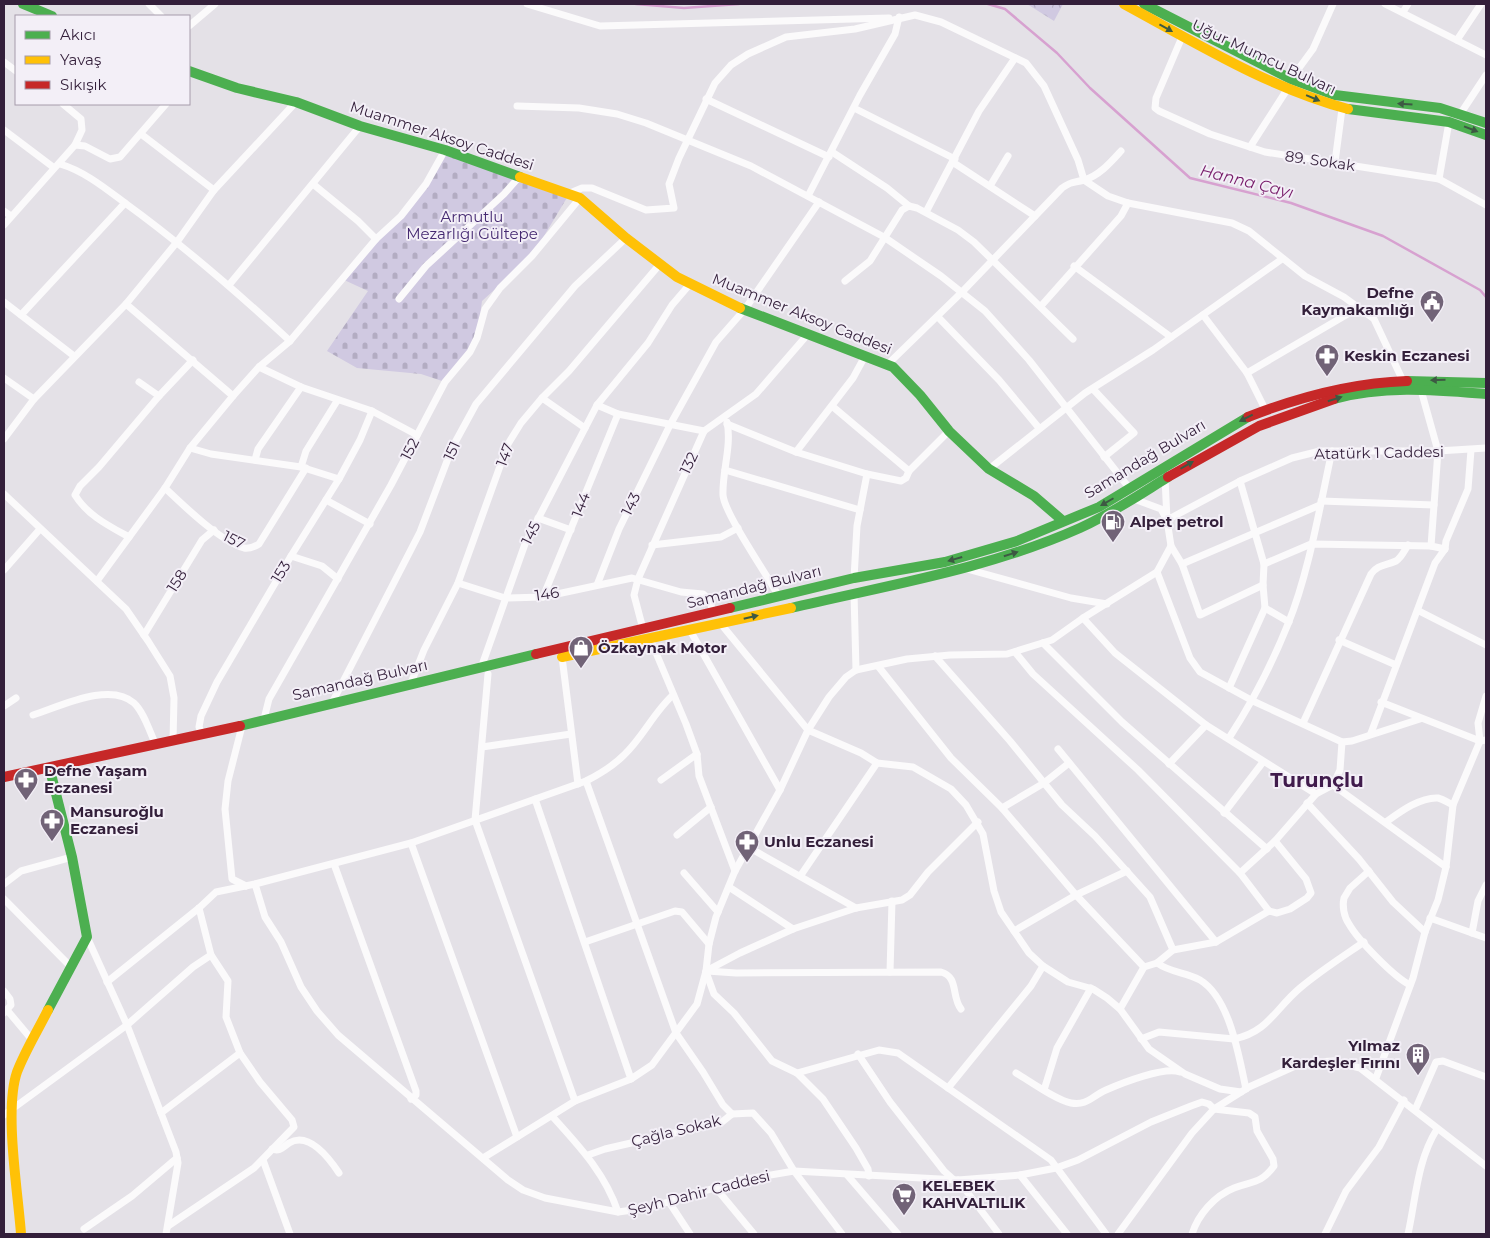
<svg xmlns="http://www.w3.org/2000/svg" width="1490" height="1238" font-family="Montserrat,sans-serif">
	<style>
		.cemetery { fill: url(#cemetery-stones) }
		.park { fill: url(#park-crowns) }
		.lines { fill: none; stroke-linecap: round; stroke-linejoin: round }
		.stream { stroke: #d7a1d0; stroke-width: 2.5 }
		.street { stroke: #fbfafb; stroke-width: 7 }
		.fast { stroke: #4caf50; stroke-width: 10 }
		.slow { stroke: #ffc107; stroke-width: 10 }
		.jam { stroke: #c62828; stroke-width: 10 }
		.oneway { fill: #3d5943 }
		.labels { text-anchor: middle; stroke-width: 4; stroke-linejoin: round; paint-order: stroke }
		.street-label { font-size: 15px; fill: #331f3a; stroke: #f3eff7 }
		.park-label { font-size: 15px; fill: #452971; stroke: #f3eff7 }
		.poi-label { font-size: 15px; font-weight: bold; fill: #331f3a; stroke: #f3eff7; text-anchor: start }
		.water-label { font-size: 16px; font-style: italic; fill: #761968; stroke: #f3eff7 }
		.district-label { font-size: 20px; font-weight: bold; fill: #401b4c; stroke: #f3eff7 }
	</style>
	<defs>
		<pattern id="cemetery-stones" width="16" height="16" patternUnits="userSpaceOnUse" patternTransform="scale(1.25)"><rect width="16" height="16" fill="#d0c9e1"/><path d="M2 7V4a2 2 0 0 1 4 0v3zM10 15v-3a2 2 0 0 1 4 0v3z" fill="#b3acc2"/></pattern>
		<pattern id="park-crowns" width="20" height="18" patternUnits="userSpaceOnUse" patternTransform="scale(1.25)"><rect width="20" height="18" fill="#d0c9e1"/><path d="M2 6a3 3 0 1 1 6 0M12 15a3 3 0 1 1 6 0" fill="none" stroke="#b3acc2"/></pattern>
	</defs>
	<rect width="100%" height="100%" fill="#e4e1e7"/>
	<path class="cemetery" d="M445 150 568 196 532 256 482 301 477 338 445 382 421 374 357 368 327 351 368 291 342 279 401 216Z"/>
	<path class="park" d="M1027 4H1063L1054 21Z"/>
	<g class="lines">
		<g class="stream">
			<path d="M636 4 684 8 739 4"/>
			<path d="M988 4 1005 9 1057 53 1090 88 1190 178 1291 203 1383 236 1480 290 1486 297"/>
		</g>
		<g class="street">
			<path d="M149 4 161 16"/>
			<path d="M527 4 600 26 889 18"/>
			<path d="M1385 4 1486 55"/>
			<path d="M1403 12 1408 4"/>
			<path d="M189 26 215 4"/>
			<path d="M1182 37 1156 98 1155 108 1159 111 1210 134 1265 152 1439 179 1486 205"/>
			<path d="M1457 40 1481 4"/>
			<path d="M4 62 16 71"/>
			<path d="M1291 79 1313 49 1333 4"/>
			<path d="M706 99 829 157"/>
			<path d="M63 104 81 119 82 130 75 145"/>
			<path d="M517 106 579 108 617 114 646 123 751 166 884 237 941 276 985 311 1029 360 1130 489"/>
			<path d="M854 108 955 159"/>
			<path d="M1461 113 1486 75"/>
			<path d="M4 130 53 167"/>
			<path d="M141 134 214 190"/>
			<path d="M1250 147 1288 88"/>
			<path d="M832 152 887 188 909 206"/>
			<path d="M1335 162 1342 109"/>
			<path d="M954 163 1035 216"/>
			<path d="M60 164C84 171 105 188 125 203 183 245 237 292 290 341"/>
			<path d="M1439 179 1449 122"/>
			<path d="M313 184 358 221 376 239"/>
			<path d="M990 186 1008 156"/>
			<path d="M570 193 582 188H592L646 210 674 208 669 184 679 158 715 83 731 65 748 54 786 37 855 29 915 15 941 22 1026 63 1044 86 1078 160 1084 180 1108 196 1128 203 1232 223 1249 231 1305 276 1344 297 1374 319 1403 381"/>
			<path d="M808 196 860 95 895 34 899 17"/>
			<path d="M4 211 11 216"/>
			<path d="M926 212 979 111 1015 58"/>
			<path d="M4 225 75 145 85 146 110 159 120 157 166 104"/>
			<path d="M1074 266 1171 337"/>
			<path d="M845 281 870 261 902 210 909 206 917 208 958 230 974 242 1073 339"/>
			<path d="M690 284 672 305 648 343 597 405 618 414 704 431"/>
			<path d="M229 285 360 126"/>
			<path d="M399 299 426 266 504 194 519 177"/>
			<path d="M4 302 74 356"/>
			<path d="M126 304 233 396"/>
			<path d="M1041 306 1121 216 1128 203"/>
			<path d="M21 315 125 203"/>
			<path d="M1203 315 1247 373 1265 409"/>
			<path d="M938 317 999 380 1039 428"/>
			<path d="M887 365 962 292 1062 188C1072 181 1073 183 1084 180 1099 176 1111 162 1121 151"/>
			<path d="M259 367 301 387 372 411 417 435"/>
			<path d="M1247 373 1358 308"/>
			<path d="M4 378 34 399"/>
			<path d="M139 382 159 396 193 360"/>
			<path d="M1093 389 1134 433 1104 457"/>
			<path d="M542 398 585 428"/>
			<path d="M832 406 909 471 949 431"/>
			<path d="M727 422C732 445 722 472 723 495 724 513 768 576 779 597"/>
			<path d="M727 424 796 452 867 474 857 526 854 578"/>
			<path d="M4 439 34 399 126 304 177 242 214 190 296 102"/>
			<path d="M190 448 211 454 301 467 339 479"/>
			<path d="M796 452 853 378 865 356"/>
			<path d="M255 460 258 449 301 387"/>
			<path d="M301 467 306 451 337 401"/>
			<path d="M989 469 1085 393 1153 350 1282 259"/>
			<path d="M725 470 860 510"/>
			<path d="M867 474 901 481 906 478 909 471"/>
			<path d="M1165 478 1167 520 1240 481 1292 458 1320 451H1438L1486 448"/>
			<path d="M165 488C184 506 220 541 244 548 250 549 254 547 259 544L306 468"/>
			<path d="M4 494 126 609 148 641 170 676 174 698 173 741"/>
			<path d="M326 500 370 524"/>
			<path d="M1321 501 1434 505"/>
			<path d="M538 518 571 530"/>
			<path d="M129 537C109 526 87 515 75 495L80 486 99 467 159 396"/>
			<path d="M652 545 721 537 738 528"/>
			<path d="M1171 546 1182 564 1200 615 1263 585"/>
			<path d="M1445 549 1446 541 1468 489 1471 450"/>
			<path d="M291 556 322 566 338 579"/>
			<path d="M1182 564 1320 505"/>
			<path d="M1264 564 1311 544 1431 546"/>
			<path d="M967 569 1071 598 1107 604"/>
			<path d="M4 570 40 529"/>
			<path d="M1157 572 1190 658 1200 672 1253 701 1342 742"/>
			<path d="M97 581 165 488 190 448 233 396 259 367 290 341 376 239 401 216 426 184 445 150"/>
			<path d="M458 583 505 598 543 597 632 578 681 592 703 594 710 600 713 613"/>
			<path d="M597 585 619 529 670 425 716 342 745 309 819 202"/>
			<path d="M854 593 856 670"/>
			<path d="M543 597 618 414"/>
			<path d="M1265 608 1289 622"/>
			<path d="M1419 611 1486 645"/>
			<path d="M1083 618 1115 653 1206 725 1316 794"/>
			<path d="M721 624 808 730 861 753 877 763 913 767 951 789 966 805 983 834 994 891 1001 912 1029 953 1043 966 1068 982 1093 989 1107 998 1120 1009 1149 1049 1185 1074 1220 1089 1241 1092"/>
			<path d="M643 629 634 595 638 579 704 431 756 394 808 334"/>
			<path d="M691 632 780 790"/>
			<path d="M144 635 202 540 214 530"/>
			<path d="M1339 640 1396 665"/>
			<path d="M651 641 686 724 697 754 699 776 735 871"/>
			<path d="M1043 643 1122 722 1267 849"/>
			<path d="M1015 652 1033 674 1138 770 1240 873 1269 911 1277 913 1290 909 1307 898 1311 893 1306 879 1275 841"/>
			<path d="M935 656 1010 741 1062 805 1095 836 1150 897 1173 950"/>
			<path d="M562 657 578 784"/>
			<path d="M878 666 951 758 1002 808 1076 895 1144 967"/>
			<path d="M481 668 525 544 597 405"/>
			<path d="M488 674 475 820 575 1101"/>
			<path d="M411 683 424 650 458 583 508 444 521 423 542 398 569 371 660 264"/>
			<path d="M1229 688 1265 608 1263 585 1264 564 1240 481"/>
			<path d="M333 701 420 532 452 448 476 404 575 286 626 238"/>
			<path d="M1381 702 1480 741 1486 740"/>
			<path d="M4 706 16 698"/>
			<path d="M33 715C59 707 110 681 134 703 144 712 150 733 156 745"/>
			<path d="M264 719 269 699 391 485 445 382 470 352 477 338 485 309 500 288 532 256 580 198"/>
			<path d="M1303 723 1371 574C1378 564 1386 566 1396 561 1402 557 1404 551 1408 545"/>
			<path d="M241 730 228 781 225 809 232 879 246 886"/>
			<path d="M1371 733 1435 563 1445 549 1431 546 1438 451 1421 390"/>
			<path d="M202 734 199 727 201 716 217 682 291 556 339 479 360 440 372 411"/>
			<path d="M1229 738C1253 701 1272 664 1288 624 1309 573 1320 505 1332 451"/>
			<path d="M482 747 571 734"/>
			<path d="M1058 749 1216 942"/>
			<path d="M1169 764 1206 725"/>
			<path d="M661 780 697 754"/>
			<path d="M586 781 676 1033 703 1072 723 1105 732 1114"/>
			<path d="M1333 785 1340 770 1342 742 1352 741 1420 719"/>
			<path d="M535 799 631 1079"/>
			<path d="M1307 803 1359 859 1393 902 1425 932"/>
			<path d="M1002 808 1044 783 1069 763"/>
			<path d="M1224 813 1263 762"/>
			<path d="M1386 822C1400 812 1420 797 1438 798 1442 799 1449 803 1453 805"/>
			<path d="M677 835 711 807"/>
			<path d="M411 843 517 1137"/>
			<path d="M748 847 856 908"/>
			<path d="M334 864 416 1091V1095L411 1099"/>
			<path d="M1369 871 1350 888 1344 898C1342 906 1344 917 1349 924 1358 940 1394 977 1410 985"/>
			<path d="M684 873 718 912"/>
			<path d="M1240 873 1275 841 1316 794 1333 785 1446 867"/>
			<path d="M801 875 877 763"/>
			<path d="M4 884 21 871 72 857"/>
			<path d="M255 884 265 917 281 942 301 987 317 1011 338 1035 508 1180 523 1190 545 1198 618 1212 648 1208 741 1180 794 1171 958 1180 1020 1175 1056 1168 1078 1160 1151 1122 1191 1106 1202 1102 1209 1104 1214 1109"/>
			<path d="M729 887 793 929"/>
			<path d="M4 899 70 966"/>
			<path d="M1430 918 1486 938"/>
			<path d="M1014 931 1076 895 1127 871"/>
			<path d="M1472 933 1478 901 1486 885"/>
			<path d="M87 937 127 1025 176 1152 178 1163 166 1234"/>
			<path d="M585 942 675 911 682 912 709 944"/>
			<path d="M1157 963C1171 973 1186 972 1200 980 1230 998 1239 1057 1246 1089"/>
			<path d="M706 971 740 953 793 929 856 908 902 900 910 895 928 872 978 822"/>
			<path d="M707 971 736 973 941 972C959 977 951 996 961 1009"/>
			<path d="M706 972 714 994 734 1013 772 1061 797 1073 823 1099 856 1148 868 1169 869 1176"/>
			<path d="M890 972 892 901"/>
			<path d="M107 982 199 908 216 892 255 884 411 843 586 781C600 774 613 766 624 755 643 737 654 712 673 695"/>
			<path d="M4 991 10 999 11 1005 4 1013"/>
			<path d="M1120 1009 1144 967 1157 963 1173 950 1216 942 1269 911"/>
			<path d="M7 1010 33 1041"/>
			<path d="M1141 1039 1159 1032 1234 1039C1268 1032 1275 1009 1300 988 1320 971 1342 957 1364 942"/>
			<path d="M858 1054 890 1102 944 1171 953 1179"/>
			<path d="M797 1073 879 1050 898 1053 1051 1160 1106 1234"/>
			<path d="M1016 1073C1031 1082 1056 1100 1071 1103 1087 1106 1092 1096 1106 1090 1122 1083 1165 1066 1180 1072"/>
			<path d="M1376 1078 1413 978 1425 932 1438 900 1446 867 1453 805 1480 741 1478 723 1486 696"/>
			<path d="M948 1088 1031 986 1043 966"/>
			<path d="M1044 1090 1057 1048 1091 988"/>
			<path d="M1415 1110 1436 1062 1443 1061 1486 1077"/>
			<path d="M161 1113 240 1053"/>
			<path d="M4 1115 127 1025 193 967 211 955"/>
			<path d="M552 1116C579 1146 605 1173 618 1212"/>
			<path d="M272 1149C280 1152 283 1147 289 1143 309 1131 329 1158 339 1173"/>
			<path d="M588 1155 605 1149 722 1122 732 1114 753 1113 771 1133 794 1171 842 1234"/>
			<path d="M483 1158 575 1101 631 1079 652 1065 697 1004 706 971 709 944 716 917 735 871 780 790 808 730 829 697 846 677 856 670 907 659 950 655 1007 654 1052 640 1083 618 1157 572 1171 546 1167 520 1161 509 1134 499"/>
			<path d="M263 1160 290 1234"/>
			<path d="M1020 1175 1067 1234"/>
			<path d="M848 1176 898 1234"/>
			<path d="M958 1180 999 1234"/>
			<path d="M715 1187 754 1234"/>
			<path d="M669 1202 690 1234"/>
			<path d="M168 1226 254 1168 294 1127 292 1120 260 1082 240 1053 226 1017 228 981 211 955 199 908"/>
			<path d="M84 1229 132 1196 177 1158"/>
			<path d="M1118 1234 1192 1133 1214 1109 1249 1087 1302 1063 1333 1061 1360 1068 1486 1166"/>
			<path d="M1192 1234C1198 1215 1214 1196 1234 1188 1252 1181 1261 1184 1274 1166L1273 1159 1257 1131 1255 1117 1249 1113 1214 1109"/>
			<path d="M1325 1234 1346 1191 1379 1147 1404 1100"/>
			<path d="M1408 1234C1416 1198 1417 1161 1437 1129"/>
		</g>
		<g class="fast">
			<path d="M23 4 52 16"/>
			<path d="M1144 4 1291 79 1335 95 1440 108 1486 123"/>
			<path d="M189 71 237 88 296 102 360 126 445 150 520 177"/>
			<path d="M1348 109 1449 122 1486 135"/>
			<path d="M740 308 893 367 920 395 949 431 989 469 1034 496 1063 521"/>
			<path d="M1407 381 1486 383"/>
			<path d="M1334 399C1383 385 1436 390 1486 394"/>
			<path d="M730 608 854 578 945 562 1017 541 1099 507 1248 417"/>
			<path d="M791 608C888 585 988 569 1080 528 1111 514 1139 495 1168 477"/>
			<path d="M240 726 536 654"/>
			<path d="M48 1010 87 937 72 857 51 774"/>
		</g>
		<g class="slow">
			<path d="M1124 4C1196 43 1269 88 1348 109"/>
			<path d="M520 177 580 198 626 238 677 277 740 308"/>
			<path d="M562 657 791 608"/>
			<path d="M21 1234C18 1192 4 1110 17 1072 25 1051 38 1030 48 1010"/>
		</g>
		<g class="jam">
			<path d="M1248 417C1299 397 1351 383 1407 381"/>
			<path d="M1168 477 1259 426 1334 399"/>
			<path d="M536 654 730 608"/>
			<path d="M4 777 240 726"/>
		</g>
	</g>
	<defs><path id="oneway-solid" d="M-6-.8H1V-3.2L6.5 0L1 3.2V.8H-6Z" transform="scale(1.25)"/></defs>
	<g class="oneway">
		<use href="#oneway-solid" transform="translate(1166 28) rotate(29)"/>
		<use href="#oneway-solid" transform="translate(1313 98) rotate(23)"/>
		<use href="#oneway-solid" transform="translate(1405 104) rotate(-176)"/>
		<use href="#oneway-solid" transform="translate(1471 129) rotate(21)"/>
		<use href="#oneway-solid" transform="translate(1438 380) rotate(179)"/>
		<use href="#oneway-solid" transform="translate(1335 399) rotate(-17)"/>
		<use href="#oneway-solid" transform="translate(1246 418) rotate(153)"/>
		<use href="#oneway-solid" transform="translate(1187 465) rotate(-30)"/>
		<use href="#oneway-solid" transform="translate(1107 502) rotate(150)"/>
		<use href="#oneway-solid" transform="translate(1011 554) rotate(-17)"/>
		<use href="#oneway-solid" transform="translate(955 559) rotate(164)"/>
		<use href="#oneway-solid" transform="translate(751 617) rotate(-13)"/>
	</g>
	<defs>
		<symbol id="civic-pin" viewBox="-11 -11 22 30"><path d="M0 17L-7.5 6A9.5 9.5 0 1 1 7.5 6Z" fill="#716377" stroke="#f3eff7"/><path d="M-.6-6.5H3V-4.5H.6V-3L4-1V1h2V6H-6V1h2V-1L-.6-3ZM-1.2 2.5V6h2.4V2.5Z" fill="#fff"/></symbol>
		<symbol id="pharmacy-pin" viewBox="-11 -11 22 30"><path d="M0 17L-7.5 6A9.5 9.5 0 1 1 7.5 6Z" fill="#716377" stroke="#f3eff7"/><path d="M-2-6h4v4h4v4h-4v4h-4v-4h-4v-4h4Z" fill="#fff"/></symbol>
		<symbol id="fuel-pin" viewBox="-11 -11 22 30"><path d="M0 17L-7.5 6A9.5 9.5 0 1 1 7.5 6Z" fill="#716377" stroke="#f3eff7"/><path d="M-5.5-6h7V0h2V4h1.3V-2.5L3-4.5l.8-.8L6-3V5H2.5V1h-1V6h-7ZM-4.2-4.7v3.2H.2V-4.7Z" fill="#fff"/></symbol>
		<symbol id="shop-pin" viewBox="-11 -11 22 30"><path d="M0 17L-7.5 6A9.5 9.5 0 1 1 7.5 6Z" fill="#716377" stroke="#f3eff7"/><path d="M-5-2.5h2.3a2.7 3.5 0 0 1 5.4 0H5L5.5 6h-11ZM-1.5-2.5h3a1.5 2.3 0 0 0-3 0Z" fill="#fff"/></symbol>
		<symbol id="building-pin" viewBox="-11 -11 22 30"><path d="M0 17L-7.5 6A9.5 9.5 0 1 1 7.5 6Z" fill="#716377" stroke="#f3eff7"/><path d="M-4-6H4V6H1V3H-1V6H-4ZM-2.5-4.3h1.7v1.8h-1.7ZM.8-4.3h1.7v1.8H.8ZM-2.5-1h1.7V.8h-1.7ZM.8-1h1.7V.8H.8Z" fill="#fff"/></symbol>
		<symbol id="supermarket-pin" viewBox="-11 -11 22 30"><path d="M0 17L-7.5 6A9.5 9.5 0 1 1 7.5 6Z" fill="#716377" stroke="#f3eff7"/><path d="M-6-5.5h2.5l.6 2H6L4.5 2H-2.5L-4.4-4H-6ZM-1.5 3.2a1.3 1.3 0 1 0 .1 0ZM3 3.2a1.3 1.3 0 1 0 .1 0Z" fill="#fff"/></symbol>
	</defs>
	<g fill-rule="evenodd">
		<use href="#civic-pin" x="1418" y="288" width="28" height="38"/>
		<use href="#pharmacy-pin" x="1313" y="342" width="28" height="38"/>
		<use href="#fuel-pin" x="1099" y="508" width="28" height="38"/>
		<use href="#shop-pin" x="567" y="634" width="28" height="38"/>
		<use href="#pharmacy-pin" x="12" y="766" width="28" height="38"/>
		<use href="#pharmacy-pin" x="38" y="807" width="28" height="38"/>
		<use href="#pharmacy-pin" x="733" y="828" width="28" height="38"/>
		<use href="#building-pin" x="1404" y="1041" width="28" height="38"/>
		<use href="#supermarket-pin" x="890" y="1181" width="28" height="38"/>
	</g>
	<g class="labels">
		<g class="street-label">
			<text transform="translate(1264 57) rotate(25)" y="5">Uğur Mumcu Bulvarı</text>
			<text transform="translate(442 136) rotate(18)" y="5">Muammer Aksoy Caddesi</text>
			<text transform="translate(1320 161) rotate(8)" y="5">89. Sokak</text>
			<text transform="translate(802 314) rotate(22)" y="5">Muammer Aksoy Caddesi</text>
			<text transform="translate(410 449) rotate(-63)" y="5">152</text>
			<text transform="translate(452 451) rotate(-66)" y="5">151</text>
			<text transform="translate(1379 453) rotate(-1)" y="5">Atatürk 1 Caddesi</text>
			<text transform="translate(505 455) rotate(-69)" y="5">147</text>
			<text transform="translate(1145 459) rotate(-31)" y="5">Samandağ Bulvarı</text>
			<text transform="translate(689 463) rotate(-65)" y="5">132</text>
			<text transform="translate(631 504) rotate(-64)" y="5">143</text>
			<text transform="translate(581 505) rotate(-69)" y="5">144</text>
			<text transform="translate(531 533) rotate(-64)" y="5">145</text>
			<text transform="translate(234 540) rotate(26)" y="5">157</text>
			<text transform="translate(281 572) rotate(-59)" y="5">153</text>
			<text transform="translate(177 581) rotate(-58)" y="5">158</text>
			<text transform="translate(754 587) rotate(-14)" y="5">Samandağ Bulvarı</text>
			<text transform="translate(547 594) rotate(-8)" y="5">146</text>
			<text transform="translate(360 680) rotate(-13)" y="5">Samandağ Bulvarı</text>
			<text transform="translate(676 1131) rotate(-14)" y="5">Çağla Sokak</text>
			<text transform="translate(699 1193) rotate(-14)" y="5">Şeyh Dahir Caddesi</text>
		</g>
		<g class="park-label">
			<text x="472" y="222">Armutlu<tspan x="472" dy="17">Mezarlığı Gültepe</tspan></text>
		</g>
		<g class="poi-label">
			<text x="1414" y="298" text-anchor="end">Defne<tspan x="1414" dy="17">Kaymakamlığı</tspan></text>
			<text x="1344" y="361">Keskin Eczanesi</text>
			<text x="1130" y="527">Alpet petrol</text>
			<text x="598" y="653">Özkaynak Motor</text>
			<text x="44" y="776">Defne Yaşam<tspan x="44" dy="17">Eczanesi</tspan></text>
			<text x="70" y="817">Mansuroğlu<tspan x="70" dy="17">Eczanesi</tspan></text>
			<text x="764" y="847">Unlu Eczanesi</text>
			<text x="1400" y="1051" text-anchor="end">Yılmaz<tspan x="1400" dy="17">Kardeşler Fırını</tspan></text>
			<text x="922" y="1191">KELEBEK<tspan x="922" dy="17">KAHVALTILIK</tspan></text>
		</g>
		<g class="water-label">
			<text transform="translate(1247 181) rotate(14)" y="6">Hanna Çayı</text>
		</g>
		<g class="district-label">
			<text x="1317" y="787">Turunçlu</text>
		</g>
	</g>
	<rect width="1490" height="1238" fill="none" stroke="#331f3a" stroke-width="10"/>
	<rect x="15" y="15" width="175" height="90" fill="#f3eff7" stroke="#a69cab"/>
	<rect x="25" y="31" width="25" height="8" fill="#4caf50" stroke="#a69cab"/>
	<text x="60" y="40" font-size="15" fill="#331f3a">Akıcı</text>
	<rect x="25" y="56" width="25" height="8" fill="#ffc107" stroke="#a69cab"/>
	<text x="60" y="65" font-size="15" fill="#331f3a">Yavaş</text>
	<rect x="25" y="81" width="25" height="8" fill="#c62828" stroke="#a69cab"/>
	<text x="60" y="90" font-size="15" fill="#331f3a">Sıkışık</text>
</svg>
